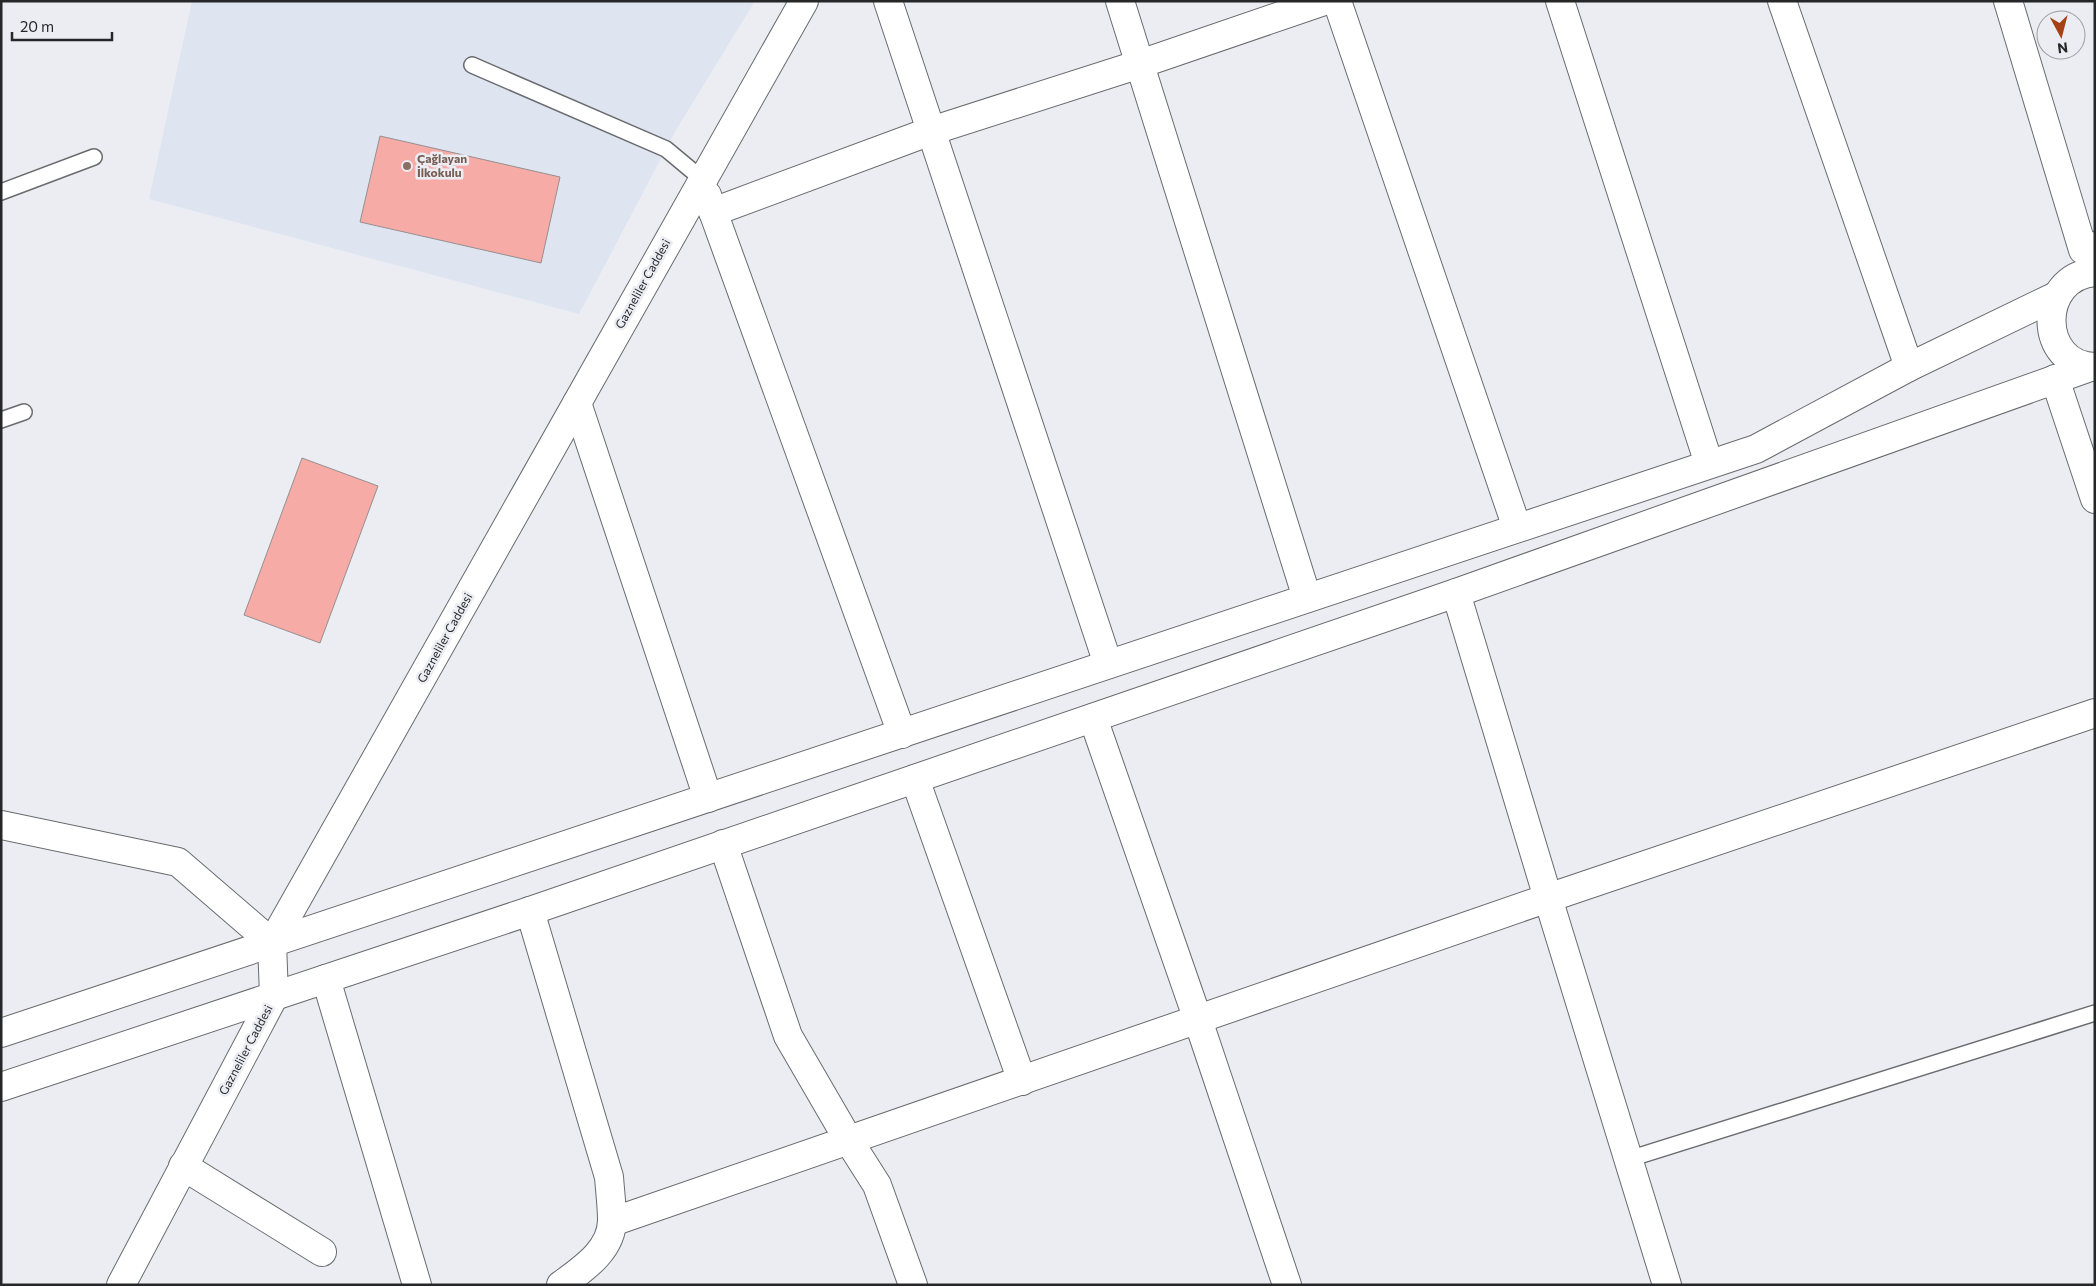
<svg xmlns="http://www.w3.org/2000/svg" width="2096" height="1286" font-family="Commissioner,sans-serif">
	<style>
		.built { fill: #dee4f0 }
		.building { fill: #f7aba7; stroke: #958f8f }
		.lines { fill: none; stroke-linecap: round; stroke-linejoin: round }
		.service-casing { stroke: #696b6f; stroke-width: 18 }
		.minor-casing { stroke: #696b6f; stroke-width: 30 }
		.tertiary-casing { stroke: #696b6f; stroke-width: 30 }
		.service { stroke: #fff; stroke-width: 15 }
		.minor { stroke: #fff; stroke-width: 28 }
		.tertiary { stroke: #fff; stroke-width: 28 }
		.education-dot { fill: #8d6e63; stroke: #ebedf2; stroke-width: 2 }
		.labels { text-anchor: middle; stroke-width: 5; stroke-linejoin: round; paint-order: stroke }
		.education-label { font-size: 12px; font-weight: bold; fill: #785e54; stroke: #ebedf2; text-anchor: start }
		.street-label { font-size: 12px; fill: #262729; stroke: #ebedf2 }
	</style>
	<rect width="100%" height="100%" fill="#ebedf2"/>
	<path class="built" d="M192 1H755L676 130 579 314 149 199Z"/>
	<g class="building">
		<path d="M380 136 560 177 541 263 360 222Z"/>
		<path d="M302 458 378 486 320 643 244 615Z"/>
	</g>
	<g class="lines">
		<defs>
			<g id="service">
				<path d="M472 65 666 149 702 179"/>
				<path d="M1 192 94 157"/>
				<path d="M1 420 24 412"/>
				<path d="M1629 1159 2095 1013"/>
			</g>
			<g id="minor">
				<path d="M888 1 1108 664"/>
				<path d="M1120 1 1307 598"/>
				<path d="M1337 1 1517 528"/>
				<path d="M1560 1 1709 464"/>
				<path d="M1782 1 1909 367"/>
				<path d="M2008 1 2083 250 2095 246"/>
				<path d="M707 195 902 734"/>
				<path d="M713 212 931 131 1140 64 1324 1"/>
				<path d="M2055 379 2095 499"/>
				<path d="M577 403 708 798"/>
				<path d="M1456 593 1548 898 1667 1285"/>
				<path d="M1093 718 1198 1020 1287 1285"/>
				<path d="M915 779 1022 1081"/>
				<path d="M1 825 178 862 272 943"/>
				<path d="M723 844 788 1036 849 1141 877 1185 913 1285"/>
				<path d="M530 911 609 1177C610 1191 612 1206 612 1220 612 1250 583 1269 561 1285"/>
				<path d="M326 979 417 1285"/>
				<path d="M183 1166 322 1252"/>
				<path d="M612 1222 1548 898 2095 713"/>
			</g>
			<g id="tertiary">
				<path d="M2095 272C2036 277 2038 366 2095 367"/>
				<path d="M1 1033 1756 449 1909 367 2056 296"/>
				<path d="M1 1087 530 911 1456 593 2090 367"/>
				<path d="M121 1285 274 996 272 943 804 1"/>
			</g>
		</defs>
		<use href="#service" class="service-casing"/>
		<use href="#minor" class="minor-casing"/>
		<use href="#tertiary" class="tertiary-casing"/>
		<use href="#service" class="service"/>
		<use href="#minor" class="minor"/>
		<use href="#tertiary" class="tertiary"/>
	</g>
	<circle class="education-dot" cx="407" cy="166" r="5"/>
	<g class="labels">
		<g class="education-label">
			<text x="417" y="163">Çağlayan<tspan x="417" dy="14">İlkokulu</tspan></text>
		</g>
		<g class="street-label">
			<text transform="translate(643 284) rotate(-61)" y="4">Gazneliler Caddesi</text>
			<text transform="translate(445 638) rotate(-61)" y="4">Gazneliler Caddesi</text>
			<text transform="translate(246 1050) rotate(-62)" y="4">Gazneliler Caddesi</text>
		</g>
	</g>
	<rect width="2096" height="1286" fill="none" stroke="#262729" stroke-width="5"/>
	<g transform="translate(2061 35) rotate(173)"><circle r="24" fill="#ebedf2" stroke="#9c9ea2"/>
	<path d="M0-4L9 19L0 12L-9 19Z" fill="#a64116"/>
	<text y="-8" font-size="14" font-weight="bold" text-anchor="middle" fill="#262729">N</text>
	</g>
	<path d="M12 32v8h100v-8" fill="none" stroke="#262729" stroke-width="2.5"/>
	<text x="20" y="32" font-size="15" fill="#262729" stroke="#ebedf2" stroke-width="4" paint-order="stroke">20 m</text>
</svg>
